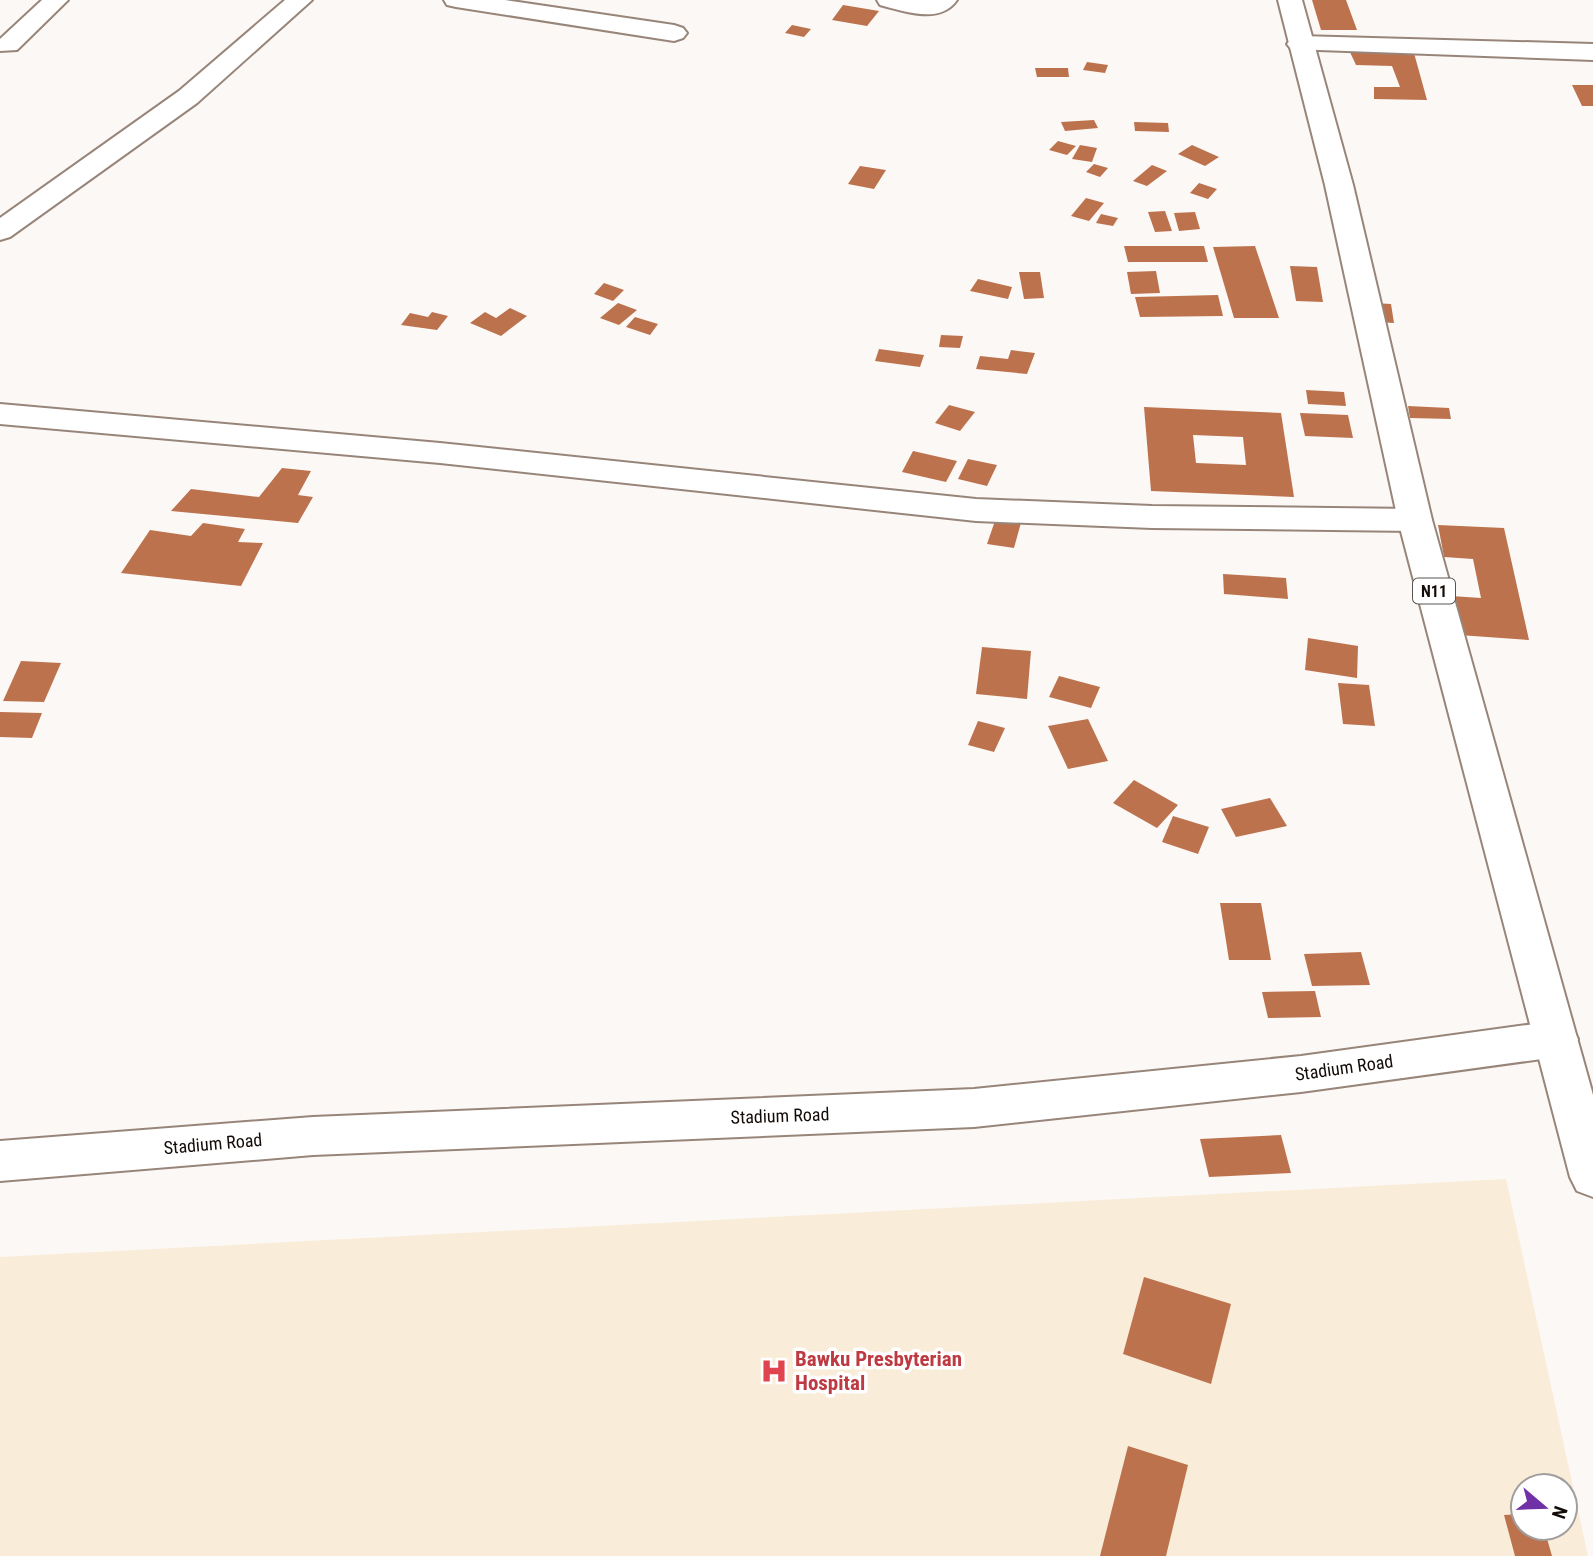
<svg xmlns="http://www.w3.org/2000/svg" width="1593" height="1556" font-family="'Roboto Condensed',sans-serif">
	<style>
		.medical { fill: #f9edd9; fill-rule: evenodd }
		.building { fill: #bd724e; fill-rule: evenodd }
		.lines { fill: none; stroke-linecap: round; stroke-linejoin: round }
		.minor-casing { stroke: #98857a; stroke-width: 4 }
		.highway-casing { stroke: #98857a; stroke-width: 4 }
		.minor { fill: #fff; fill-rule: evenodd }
		.highway { fill: #fff; fill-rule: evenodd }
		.labels { text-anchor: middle; stroke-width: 7; stroke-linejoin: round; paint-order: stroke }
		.shield { fill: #fff; stroke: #595451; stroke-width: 2 }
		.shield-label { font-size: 16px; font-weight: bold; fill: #120b07 }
		.street-label { font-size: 18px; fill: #120b07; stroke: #fff }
		.near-health-label { font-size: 21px; font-weight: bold; fill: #be3a42; stroke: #fff; text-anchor: start }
	</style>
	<rect width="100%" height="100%" fill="#fcf8f5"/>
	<path class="medical" d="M1506 1179 1588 1556H0V1257ZM1523 1486H1565V1528H1523Z"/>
	<g class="building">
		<path d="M1312 0H1346L1357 30H1321Z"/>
		<path d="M843 5 879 11 867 26 832 20Z"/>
		<path d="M792 25 811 29 804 37 785 33Z"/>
		<path d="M1349 50 1414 53 1427 100 1374 99V87H1400L1392 66 1356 65Z"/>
		<path d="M1087 62 1108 65 1105 73 1083 70Z"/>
		<path d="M1035 68H1068L1069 77H1037Z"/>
		<path d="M1572 85H1593V106H1582Z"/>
		<path d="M1094 120 1098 128 1065 131 1061 122Z"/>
		<path d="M1134 122 1168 123 1169 132 1135 131Z"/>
		<path d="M1058 141 1076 146 1067 155 1049 150Z"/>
		<path d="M1080 145 1097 148 1092 162 1072 159Z"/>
		<path d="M1192 145 1219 157 1205 166 1178 154Z"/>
		<path d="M1094 164 1108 168 1100 177 1086 172Z"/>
		<path d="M1152 165 1167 171 1147 186 1133 181Z"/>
		<path d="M860 166 886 170 874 189 848 184Z"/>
		<path d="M1199 183 1217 189 1208 199 1190 193Z"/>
		<path d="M1086 198 1104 203 1089 221 1071 216Z"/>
		<path d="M1165 211 1172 231 1155 232 1148 212Z"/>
		<path d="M1195 212 1200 229 1179 231 1174 213Z"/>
		<path d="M1101 214 1118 218 1113 226 1096 223Z"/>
		<path d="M1124 246H1204L1208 262H1128Z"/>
		<path d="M1255 246 1279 318H1234L1213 247Z"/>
		<path d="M1290 266 1317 267 1323 302 1296 301Z"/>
		<path d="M1156 271 1160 293 1131 294 1127 272Z"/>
		<path d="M1019 272H1040L1044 298 1024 299Z"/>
		<path d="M978 279 1012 287 1008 299 970 291Z"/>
		<path d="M604 283 624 290 613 301 594 294Z"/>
		<path d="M1218 295 1223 316 1140 317 1135 297Z"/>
		<path d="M618 303 637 310 619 325 600 318Z"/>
		<path d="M1373 303 1391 304 1394 323 1377 322Z"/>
		<path d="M510 308 527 316 501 336 470 323 485 312 496 318Z"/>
		<path d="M432 312 448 316 437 330 401 325 410 313 428 317Z"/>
		<path d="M635 317 658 324 650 335 626 327Z"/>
		<path d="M941 335 963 336 960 348 939 347Z"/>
		<path d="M879 349 924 355 920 367 875 361Z"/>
		<path d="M1011 350 1035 353 1027 374 976 369 980 356 1008 359Z"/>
		<path d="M1306 390 1344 392 1346 406 1308 404Z"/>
		<path d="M949 405 975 412 960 431 935 423Z"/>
		<path d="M1408 406 1449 408 1451 419 1410 418Z"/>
		<path d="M1144 407 1281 413 1294 497 1151 491ZM1193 435 1243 437 1246 465 1196 463Z"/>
		<path d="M1300 413 1348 415 1353 438 1305 436Z"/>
		<path d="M913 451 957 461 946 482 902 472Z"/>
		<path d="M968 459 997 465 987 486 958 479Z"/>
		<path d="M282 468 311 471 298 495 313 497 298 523 171 511 191 489 259 497Z"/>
		<path d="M997 515 1022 519 1014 548 987 544Z"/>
		<path d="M203 523 245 529 238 542 263 543 241 586 121 573 150 530 191 536Z"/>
		<path d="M1438 525 1504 528 1529 640 1459 635 1451 596 1481 598 1473 559 1444 557Z"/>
		<path d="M1223 574 1286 578 1288 599 1224 594Z"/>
		<path d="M1308 638 1358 646 1357 678 1305 670Z"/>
		<path d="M982 647 1031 651 1027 699 976 694Z"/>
		<path d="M21 661 61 663 44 702 3 701Z"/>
		<path d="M1059 676 1100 687 1091 708 1049 697Z"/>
		<path d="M1338 683 1369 685 1375 726 1343 724Z"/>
		<path d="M0 712 42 713 32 738 0 737Z"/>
		<path d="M1088 719 1108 761 1068 769 1048 726Z"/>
		<path d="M978 721 1005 728 994 752 968 745Z"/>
		<path d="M1134 780 1178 805 1157 828 1113 803Z"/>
		<path d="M1270 798 1287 826 1236 837 1221 809Z"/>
		<path d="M1173 816 1209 827 1198 854 1162 842Z"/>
		<path d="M1220 903H1261L1271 960H1229Z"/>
		<path d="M1361 952 1370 985 1312 986 1304 954Z"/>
		<path d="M1315 991 1321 1017 1268 1018 1262 992Z"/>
		<path d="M1281 1135 1291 1173 1209 1177 1200 1139Z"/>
		<path d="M1144 1277 1231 1304 1211 1384 1123 1354Z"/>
		<path d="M1128 1446 1188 1465 1166 1556H1100Z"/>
		<path d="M1523 1514V1528H1544L1552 1556H1515L1504 1515Z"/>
	</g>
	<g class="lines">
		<defs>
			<g id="minor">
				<path d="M42 0H68L17 50 0 51V39Z"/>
				<path d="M285 0H312L197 103 10 237 0 240V218L179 91Z"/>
				<path d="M444 0H505L674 25 683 28 687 33 683 38 674 41 456 7 447 5Z"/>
				<path d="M877 0H957C940 25 904 11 880 5Z"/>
				<path d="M1300 36 1593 44V60L1291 49 1287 44 1291 39Z"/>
				<path d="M0 404 440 443 976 499 1152 506 1415 509 1427 512 1432 520 1427 528 1415 531 1152 528 976 521 440 463 0 424Z"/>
				<path d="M1556 1021 1571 1026 1578 1039 1571 1052 1556 1057 1301 1092 974 1127 313 1155 0 1181V1141L313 1117 974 1089 1301 1056Z"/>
			</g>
			<path id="highway" d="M1278 0H1302L1353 185 1432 520 1593 1095V1197L1577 1191 1570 1177 1398 520 1325 185Z"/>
		</defs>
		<use href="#minor" class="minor-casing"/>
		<use href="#highway" class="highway-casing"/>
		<use href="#minor" class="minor"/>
		<use href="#highway" class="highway"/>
	</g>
	<defs>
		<symbol id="hospital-bare" viewBox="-9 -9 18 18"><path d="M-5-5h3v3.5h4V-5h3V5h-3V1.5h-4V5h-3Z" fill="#e0444e" stroke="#fff" stroke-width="2.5" paint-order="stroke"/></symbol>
	</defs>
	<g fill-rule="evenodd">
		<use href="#hospital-bare" x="755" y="1352" width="38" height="38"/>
	</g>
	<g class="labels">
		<rect class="shield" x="1413" y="578.5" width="42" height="25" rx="5"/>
		<g class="shield-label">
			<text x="1434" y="597">N11</text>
		</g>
		<g class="street-label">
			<text transform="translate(1344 1068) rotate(-8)" y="6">Stadium Road</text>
			<text transform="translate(780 1116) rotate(-2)" y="6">Stadium Road</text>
			<text transform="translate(213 1144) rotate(-5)" y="6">Stadium Road</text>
		</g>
		<g class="near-health-label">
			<text x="795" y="1366">Bawku Presbyterian<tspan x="795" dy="24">Hospital</tspan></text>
		</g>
	</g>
	<g transform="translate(1544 1507) rotate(109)"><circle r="33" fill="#ffffff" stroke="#a09d9c" stroke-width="2"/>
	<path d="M0-5L12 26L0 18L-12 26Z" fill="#7131a6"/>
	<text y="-10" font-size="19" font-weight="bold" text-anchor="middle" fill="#120b07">N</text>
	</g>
</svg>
